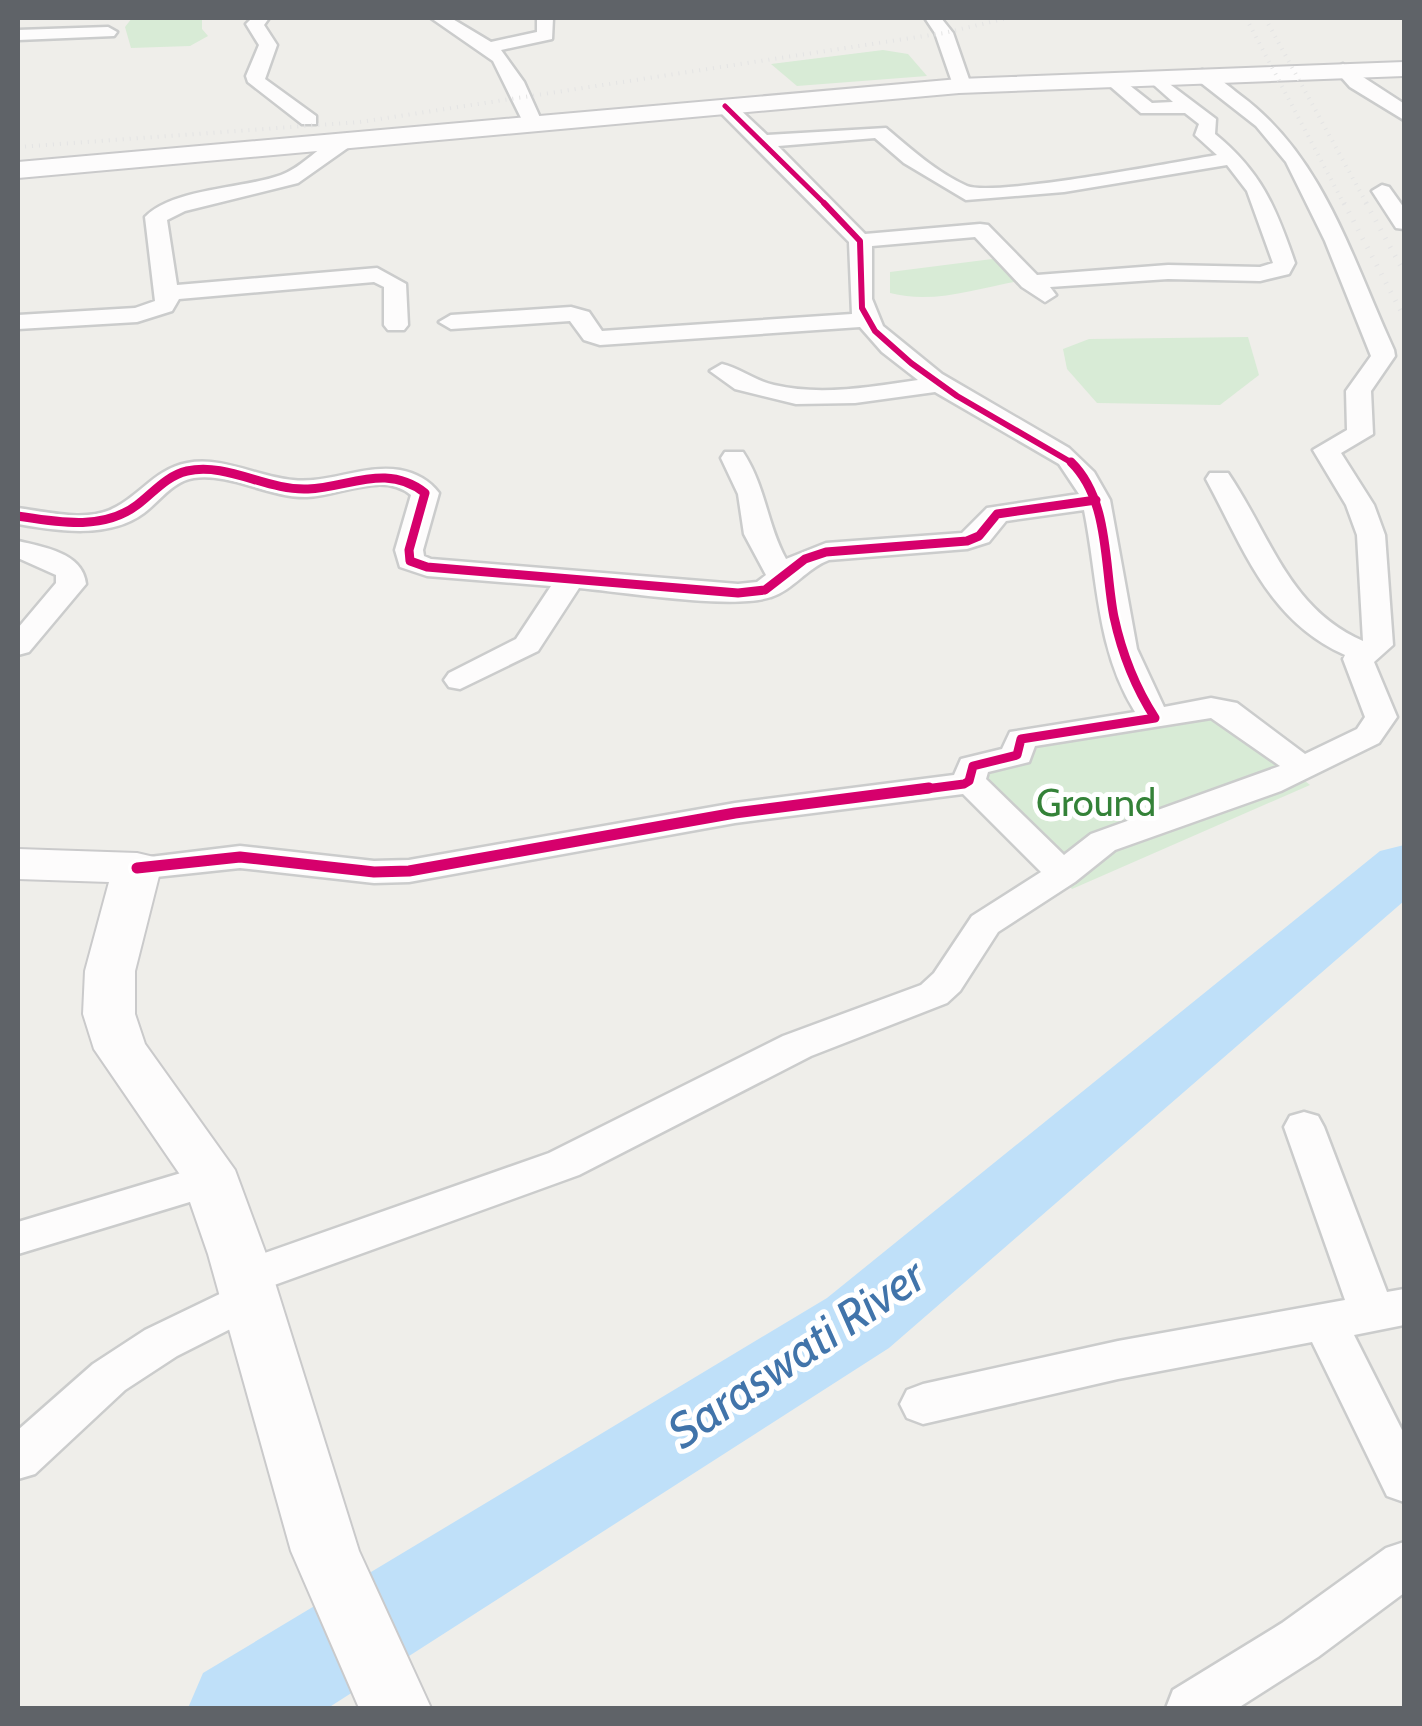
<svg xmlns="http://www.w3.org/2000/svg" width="1422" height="1726" font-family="Cabin,sans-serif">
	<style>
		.green { fill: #d8ebd6 }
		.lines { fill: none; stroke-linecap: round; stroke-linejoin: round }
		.river { fill: #bfe0f9; fill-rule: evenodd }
		.street-casing { stroke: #cbcccc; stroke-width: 5 }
		.secondary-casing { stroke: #cacacb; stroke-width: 4 }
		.street { fill: #fdfcfc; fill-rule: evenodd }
		.secondary { fill: #fdfcfc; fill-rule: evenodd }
		.rail-far1 { stroke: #e4e4e4; stroke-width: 4; stroke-dasharray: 1 6; stroke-linecap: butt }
		.rail { stroke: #e4e4e4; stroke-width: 5; stroke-dasharray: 1 9; stroke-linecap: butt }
		.cycleway-far3-casing { stroke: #fff; stroke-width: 9 }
		.cycleway-far2-casing { stroke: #fff; stroke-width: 10 }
		.cycleway-far1-casing { stroke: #fff; stroke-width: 14 }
		.cycleway-casing { stroke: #fff; stroke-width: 18 }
		.cycleway-far3 { stroke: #d6006c; stroke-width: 5 }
		.cycleway-far2 { stroke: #d6006c; stroke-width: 6 }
		.cycleway-far1 { stroke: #d6006c; stroke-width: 9 }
		.cycleway { stroke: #d6006c; stroke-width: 11 }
		.labels { text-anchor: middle; stroke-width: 10; stroke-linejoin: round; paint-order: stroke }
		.park-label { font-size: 38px; fill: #348238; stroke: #fff }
		.near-water-label { font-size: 48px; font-style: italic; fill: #4174aa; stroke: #fff }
	</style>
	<rect width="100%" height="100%" fill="#efeeea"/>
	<g class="green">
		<path d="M132 18H202V29L208 36 190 46 131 48 125 27Z"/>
		<path d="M883 50 908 54 927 76 797 86 771 64Z"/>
		<path d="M1000 258 1025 280C979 287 936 305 890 293V272Z"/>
		<path d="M1248 337 1259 375 1220 405 1097 403 1067 369 1063 349 1089 339Z"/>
		<path d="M1217 709 1310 785 1072 889 961 761Z"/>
	</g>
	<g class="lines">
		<path class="river" d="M1404 845V901L889 1348 328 1708H188L203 1673 827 1298 1380 851Z"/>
		<defs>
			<g id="street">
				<path d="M252 18H269L264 25 277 45 265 79 316 116V124H302L248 82 246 76 259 45 246 24Z"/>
				<path d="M431 18H451L491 42 537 32V18H553L552 39 501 50 524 82 542 122 539 126H525L493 61Z"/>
				<path d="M925 18H941L953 33 971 85 968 89H956L953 85 935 33Z"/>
				<path d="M108 27 117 32 114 36 18 40V30Z"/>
				<path d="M1343 64 1403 103 1404 120 1350 87 1334 69Z"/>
				<path d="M1202 70C1216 74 1228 86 1240 95 1324 157 1352 259 1394 350L1395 356 1371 391 1373 434 1341 453 1374 505 1385 535 1393 645 1374 662 1397 717 1379 743 1281 791 1115 850 1075 882 998 932 960 991 947 1003 811 1056 579 1175 266 1288 272 1299 266 1311 177 1356 125 1390 35 1474 18 1479V1430L93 1364 145 1330 228 1290 222 1278 228 1266 549 1153 783 1036 921 985 934 973 972 916 1041 872 963 794 735 823 409 882 374 883 240 868 137 879 125 876 119 868 125 860 240 846 374 861 409 860 735 803 954 775 961 759 1002 749 1010 732 1135 712C1096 649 1098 579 1084 510L1006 521 989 542 967 549 829 560C807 568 793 590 771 597 734 610 623 592 579 588L538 651 460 689 449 687 444 680 449 673 516 639 551 586 427 576 400 567 395 550 411 495C381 471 341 496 307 497 269 498 232 473 194 478 173 481 160 501 144 513 109 539 58 531 18 524V508C48 512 88 523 116 507 142 493 156 469 187 463 223 456 258 477 293 480 329 484 364 464 400 470 416 473 429 480 439 493L423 550 424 556 431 559 738 584 757 582 766 575 744 534 738 494 721 458 725 452H743C766 487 767 525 786 559L826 543 962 533 987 508 1079 494 1059 464 935 392 855 403 796 404 735 389 710 371 722 364C740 368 755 381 774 385 820 396 871 387 918 380L882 352 860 327 600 345 584 340 570 321 451 329 439 322 451 315 571 307 589 312 602 331 852 314 849 242 718 110V102H732L767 135 886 128C910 148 937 173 967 186 994 197 1176 162 1217 155L1195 135 1199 124 1185 113H1141L1104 81 1107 77H1119L1152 103 1173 102 1146 78 1155 73 1216 119 1215 134C1261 172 1275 205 1295 263L1289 274 1260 281 1168 279 1050 287 1056 295 1045 302 1022 287 975 237 872 246V299L883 326 942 374 1069 448 1094 472 1110 500 1137 649 1164 707 1211 698 1237 703 1305 754 1357 729 1365 717 1343 659 1345 655C1268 621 1244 549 1206 479L1210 473H1228C1271 536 1288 608 1363 641L1357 535 1346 505 1313 450 1347 430 1346 391 1371 356 1325 241 1286 162 1256 126 1196 79 1193 75ZM875 138 904 163 966 200 1064 192 1227 165 1247 191 1273 263 1260 267 1168 265 1037 275 988 225 980 224 865 234 778 146ZM1211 718 1280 766 1091 834 1064 855 986 779 988 772 1029 762 1035 746Z"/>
				<path d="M342 137 352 143 349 147 298 183 185 211 167 220 177 285 377 268 406 284 408 325 404 330H388L384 325V287L374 282 179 299 172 311 137 322 18 329V315L135 308 155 301 145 217C173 188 243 189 281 175 304 167 319 144 342 137Z"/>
				<path d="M1382 185 1389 187 1404 208V229L1396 228 1372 191Z"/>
				<path d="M18 541C44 547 83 553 86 584L29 652 18 655V628L56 583V575L18 558Z"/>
				<path d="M1304 1112 1318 1116 1324 1127 1387 1292 1404 1289V1325L1354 1335 1404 1434V1502L1387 1496 1312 1342 1118 1379 923 1424 907 1418 900 1404 907 1390 923 1384 1118 1341 1345 1300 1284 1127 1290 1116Z"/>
				<path d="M211 1164 226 1169 232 1180 226 1191 18 1254V1222Z"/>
				<path d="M1404 1542V1593L1318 1657 1238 1708H1166L1173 1690 1282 1623 1386 1548Z"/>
			</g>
			<g id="secondary">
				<path d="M1404 62V76L959 93 18 178V162L959 79Z"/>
				<path d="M18 849 137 853 154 857 161 868 135 971V1014L145 1044 235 1170 266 1254 359 1551 431 1708H359L291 1551 208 1254 181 1176 94 1049 83 1014 85 971 109 882 18 879Z"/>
			</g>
		</defs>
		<use href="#street" class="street-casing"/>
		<use href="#secondary" class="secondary-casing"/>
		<use href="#street" class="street"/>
		<use href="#secondary" class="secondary"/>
		<g class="rail-far1">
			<path d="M1246 18 1345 206"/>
			<path d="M1265 18 1368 206"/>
			<path d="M18 147 360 122 944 33 1008 18"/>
		</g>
		<g class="rail">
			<path d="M1344 203 1404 317"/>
			<path d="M1366 203 1404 272"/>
		</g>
		<defs>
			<path id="cycleway-far3" d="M725 106 827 206"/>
			<path id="cycleway-far2" d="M824 203 860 241 862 308 875 331 911 363 957 396 1074 464"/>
			<g id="cycleway-far1">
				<path d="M18 516C57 522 103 531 137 505 153 493 166 476 187 471 227 462 267 491 308 489 350 487 387 463 425 493L409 550 410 561 427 567 738 593 765 590 805 559 826 552 967 541 979 536 997 514 1096 500"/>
				<path d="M910 791 964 784 969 781 973 766 1017 755 1021 739 1155 718C1135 687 1122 654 1114 617 1104 567 1110 500 1071 462"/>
			</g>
			<path id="cycleway" d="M137 868 240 857 374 872 409 871 735 813 929 788"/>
		</defs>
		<use href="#cycleway-far3" class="cycleway-far3-casing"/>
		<use href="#cycleway-far2" class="cycleway-far2-casing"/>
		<use href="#cycleway-far1" class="cycleway-far1-casing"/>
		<use href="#cycleway" class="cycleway-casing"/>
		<use href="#cycleway-far3" class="cycleway-far3"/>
		<use href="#cycleway-far2" class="cycleway-far2"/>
		<use href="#cycleway-far1" class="cycleway-far1"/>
		<use href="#cycleway" class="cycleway"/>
	</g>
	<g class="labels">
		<g class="park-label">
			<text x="1096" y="816">Ground</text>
		</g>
		<g class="near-water-label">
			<text transform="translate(796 1353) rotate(-34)" y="17">Saraswati River</text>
		</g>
	</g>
	<rect width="1422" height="1726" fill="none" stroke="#5f6368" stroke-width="40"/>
</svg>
